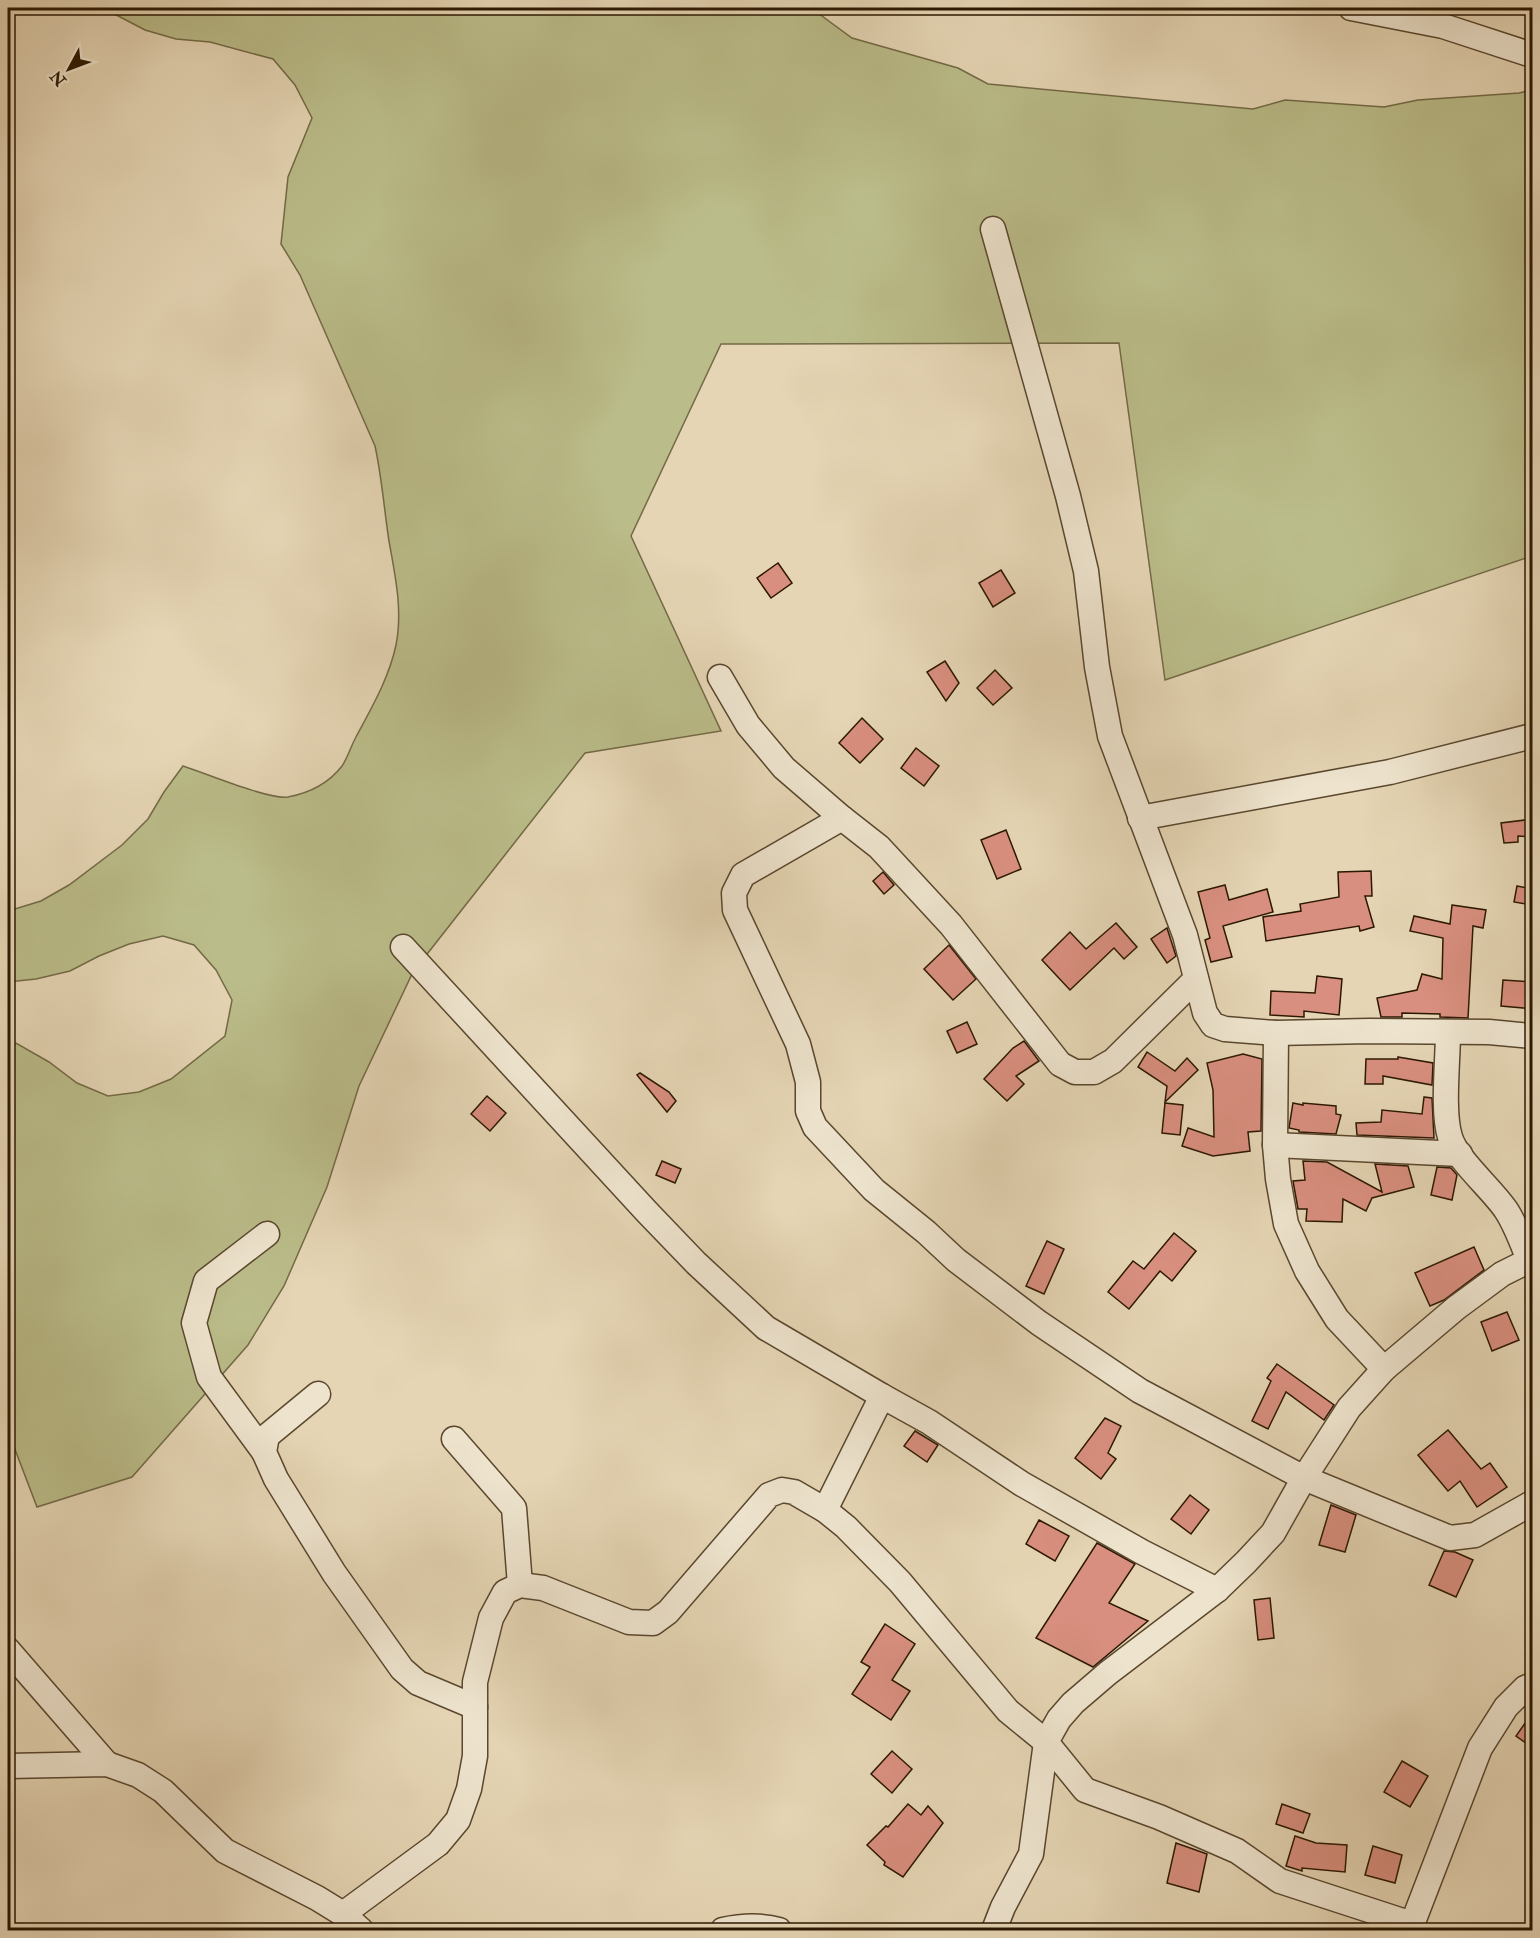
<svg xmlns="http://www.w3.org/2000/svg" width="1540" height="1938" font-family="'IM FELL Double Pica',serif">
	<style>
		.green { fill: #babc89; stroke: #736a46; stroke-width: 1.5 }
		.building { fill: #d98f7f; stroke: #2c1802; stroke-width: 1.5 }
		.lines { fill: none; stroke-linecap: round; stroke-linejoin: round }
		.minor-casing { stroke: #5a472e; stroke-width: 27 }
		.minor { stroke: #eee4ce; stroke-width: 24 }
	</style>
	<rect width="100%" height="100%" fill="#e5d5b4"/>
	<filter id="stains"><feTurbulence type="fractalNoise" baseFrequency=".00333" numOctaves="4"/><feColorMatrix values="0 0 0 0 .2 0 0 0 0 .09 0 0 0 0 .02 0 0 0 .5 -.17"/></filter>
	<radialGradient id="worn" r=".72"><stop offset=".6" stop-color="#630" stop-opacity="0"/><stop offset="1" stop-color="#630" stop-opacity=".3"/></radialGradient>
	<path class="green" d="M103 8H811L852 38 958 68 988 84 1253 109 1285 100 1384 107 1418 100 1519 93 1532 90V556L1165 680 1119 343 721 344 631 536 721 731 585 753 413 972 359 1086 327 1187 284 1286 248 1345 132 1477 37 1507 8 1431V1048L16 1043 49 1062 77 1083 108 1096 139 1092 171 1079 225 1036 232 1000 216 970 194 945 163 936 129 944 99 956 70 971 36 979 8 982V911L41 901 69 885 122 845 148 819 164 792 183 766C205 773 269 800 288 797 309 793 329 783 342 766 348 757 351 746 356 737 372 707 389 678 396 645 403 610 395 575 389 541 384 509 382 478 375 446L300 275 281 244 288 177 312 118 295 85 273 59 210 42 176 39 145 30Z"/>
	<g class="building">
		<path d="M778 563 792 583 771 598 757 578Z"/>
		<path d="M1001 570 1015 593 993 607 979 583Z"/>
		<path d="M945 661 959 683 946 701 927 672Z"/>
		<path d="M995 670 1012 688 993 705 977 688Z"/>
		<path d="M862 718 883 739 860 763 839 743Z"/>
		<path d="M916 748 939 766 924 786 901 768Z"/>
		<path d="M1533 819V837L1518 836V842L1504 843 1501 823Z"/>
		<path d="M1006 830 1021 869 997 879 981 840Z"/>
		<path d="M1371 871 1372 896H1365L1374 927 1360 931 1359 926 1266 941 1263 917 1301 911 1300 904 1339 897 1338 872Z"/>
		<path d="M883 872 894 885 884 894 873 881Z"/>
		<path d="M1225 885 1229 900 1267 889 1273 912 1223 926 1232 957 1211 962 1205 940 1210 938 1198 892Z"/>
		<path d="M1517 886 1533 889V905L1514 902Z"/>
		<path d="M1452 905 1486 910 1483 928 1473 926 1468 1018 1440 1017V1014L1402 1013V1017H1381L1377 998 1417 990 1422 974 1442 979 1443 938 1410 931 1414 916 1450 924Z"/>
		<path d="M1116 923 1137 947 1124 959 1114 948 1070 990 1042 960 1070 932 1086 949Z"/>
		<path d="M1167 928 1176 956 1167 963 1151 939Z"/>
		<path d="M949 945 976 979 953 1000 924 969Z"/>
		<path d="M1317 976 1342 979 1339 1015 1304 1011V1017L1270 1015 1271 991 1315 993Z"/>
		<path d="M1503 980 1533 982V1009L1501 1006Z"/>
		<path d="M967 1022 977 1044 957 1053 947 1031Z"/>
		<path d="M1024 1041 1039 1061 1016 1076 1024 1084 1007 1101 984 1079 1013 1048Z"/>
		<path d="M1147 1052 1175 1071 1187 1058 1198 1070 1165 1102 1167 1086 1138 1067Z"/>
		<path d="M1243 1054 1262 1059 1261 1131 1248 1132 1250 1151 1213 1156 1182 1146 1188 1128 1214 1137 1213 1090 1207 1063Z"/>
		<path d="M1398 1057 1433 1063 1432 1085 1383 1076V1084H1365L1366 1059H1398Z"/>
		<path d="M640 1073 669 1092 676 1101 667 1112 637 1075Z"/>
		<path d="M487 1096 506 1113 490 1131 471 1114Z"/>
		<path d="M1424 1097 1432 1098 1434 1138 1357 1135 1356 1123 1381 1122 1382 1110 1422 1114Z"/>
		<path d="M1165 1103 1183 1105 1180 1135 1162 1133Z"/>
		<path d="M1293 1103 1303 1105V1103L1336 1106V1114L1341 1115 1336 1134 1299 1132V1130L1289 1128Z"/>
		<path d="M662 1161 681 1169 675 1183 656 1175Z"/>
		<path d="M1303 1161 1327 1162 1382 1192 1375 1164 1408 1166 1414 1187 1372 1198 1366 1211 1343 1199 1342 1222 1306 1221 1307 1209H1298L1293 1181 1305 1180Z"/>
		<path d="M1437 1167 1451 1168 1457 1175 1452 1200 1431 1195Z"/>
		<path d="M1174 1233 1196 1251 1172 1281 1160 1271 1129 1309 1108 1292 1133 1261 1144 1269Z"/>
		<path d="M1047 1241 1064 1249 1044 1294 1026 1286Z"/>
		<path d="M1474 1247 1484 1270 1444 1300 1430 1306 1415 1273Z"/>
		<path d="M1507 1312 1519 1340 1492 1351 1481 1322Z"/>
		<path d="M1277 1364 1334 1405 1324 1420 1286 1392 1268 1429 1252 1421 1271 1381 1267 1378Z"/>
		<path d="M1105 1418 1121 1426 1108 1453 1116 1459 1101 1479 1075 1458Z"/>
		<path d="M1448 1430 1481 1469 1490 1463 1507 1487 1477 1507 1460 1481 1448 1491 1418 1455Z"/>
		<path d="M915 1431 938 1445 927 1462 904 1446Z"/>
		<path d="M1190 1495 1209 1510 1191 1534 1171 1519Z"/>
		<path d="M1331 1505 1356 1515 1345 1552 1319 1545Z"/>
		<path d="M1039 1520 1069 1536 1055 1561 1026 1544Z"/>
		<path d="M1097 1543 1135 1564 1109 1603 1148 1621 1093 1667 1036 1638Z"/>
		<path d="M1444 1551 1455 1552 1473 1560 1456 1597 1429 1585Z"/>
		<path d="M1270 1598 1274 1638 1258 1640 1254 1600Z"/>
		<path d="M885 1624 915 1644 892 1680 910 1691 891 1720 852 1694 870 1667 861 1662Z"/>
		<path d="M1533 1712V1748L1516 1736Z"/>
		<path d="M892 1751 912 1769 892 1793 871 1774Z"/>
		<path d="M1402 1761 1428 1776 1410 1807 1384 1792Z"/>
		<path d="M908 1804 921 1815 928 1806 943 1823 903 1877 884 1865 885 1862 867 1845 886 1826 888 1827Z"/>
		<path d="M1282 1804 1310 1814 1303 1833 1276 1824Z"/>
		<path d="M1295 1836 1316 1843 1347 1845 1345 1872 1302 1868V1871L1286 1866Z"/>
		<path d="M1176 1843 1207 1854 1199 1892 1167 1883Z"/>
		<path d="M1373 1846 1402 1855 1395 1883 1365 1875Z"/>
	</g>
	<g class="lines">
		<defs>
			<g id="minor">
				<path d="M1351 8 1443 26 1532 55"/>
				<path d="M993 229 1068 496 1086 571 1097 667 1110 736 1185 935 1205 1013 1213 1025 1225 1029 1276 1033 1369 1031 1489 1032 1532 1036"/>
				<path d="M720 677 748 725 784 768 842 818 879 847 951 925 1060 1064 1075 1072H1094L1113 1061 1196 979"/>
				<path d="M842 818 743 875 734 893 735 910 798 1044 808 1082V1111L815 1127 874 1190 926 1232 956 1260 1039 1323 1140 1391 1304 1478 1450 1538 1475 1535 1532 1503"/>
				<path d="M1140 818 1390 772 1532 736"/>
				<path d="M403 947 647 1212 696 1263 766 1328 882 1396 929 1422 1022 1484 1142 1552 1217 1590"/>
				<path d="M1448 1032C1448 1060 1442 1112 1450 1137 1456 1159 1492 1189 1506 1210 1516 1225 1522 1243 1529 1260"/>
				<path d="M1276 1033 1275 1145 1278 1179 1286 1224 1307 1271 1337 1319 1384 1369"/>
				<path d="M1275 1145 1460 1154"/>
				<path d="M318 1394 267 1436 264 1452 276 1479 334 1573 402 1669 418 1683 475 1707"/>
				<path d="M454 1439 514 1508 520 1585"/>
				<path d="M264 1452 209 1377 194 1323 206 1281 267 1234"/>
				<path d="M825 1510 882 1396"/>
				<path d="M8 1650 107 1764"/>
				<path d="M8 1766 107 1764 138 1775 163 1791 225 1851 317 1898 343 1914 361 1930"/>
				<path d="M343 1914 438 1844 458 1820 469 1789 475 1756V1682L491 1618 505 1592 520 1585 543 1588 629 1622 653 1623 668 1612 769 1495 782 1490 794 1492 825 1510 846 1527 900 1582 1008 1711 1046 1742 1085 1790 1159 1817 1237 1851 1280 1881 1412 1924"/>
				<path d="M723 1930C741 1926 761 1925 779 1930"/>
				<path d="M994 1930 1003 1907 1031 1854 1046 1742 1059 1719 1073 1703 1108 1673 1217 1590 1246 1562 1273 1533 1304 1478 1349 1408 1384 1369 1456 1308 1502 1274 1532 1259"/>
				<path d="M1410 1930 1480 1748 1506 1707 1525 1688 1532 1685"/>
			</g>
		</defs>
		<use href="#minor" class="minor-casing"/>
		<use href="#minor" class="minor"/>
	</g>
	<rect width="1540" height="1938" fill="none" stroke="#e5d5b4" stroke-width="30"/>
	<rect x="9" y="9" width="1522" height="1920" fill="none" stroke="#2c1802" stroke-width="3"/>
	<rect x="15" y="15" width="1510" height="1908" fill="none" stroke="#2c1802" stroke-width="1.5"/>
	<g transform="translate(69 69) rotate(229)" stroke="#eee4ce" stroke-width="4.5" paint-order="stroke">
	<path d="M0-4.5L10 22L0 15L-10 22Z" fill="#2c1802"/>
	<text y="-9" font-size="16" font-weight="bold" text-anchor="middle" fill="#2c1802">N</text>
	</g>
	<rect width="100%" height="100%" filter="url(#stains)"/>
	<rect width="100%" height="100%" fill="url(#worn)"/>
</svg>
